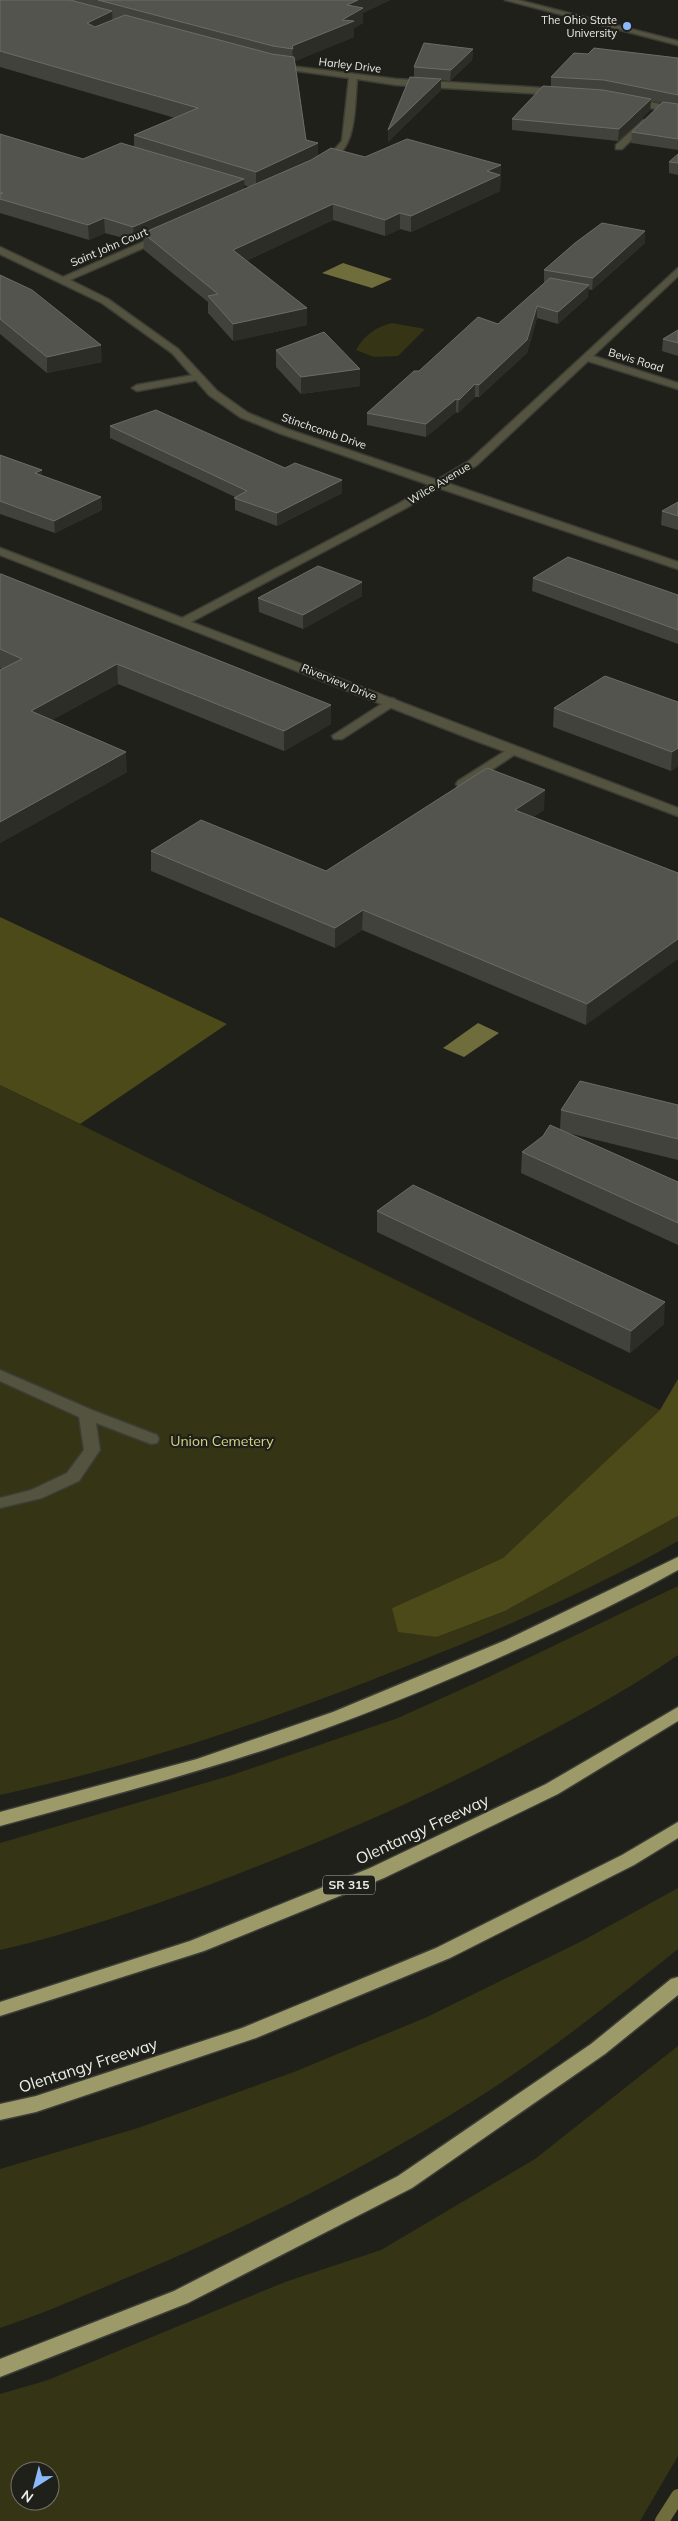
<svg xmlns="http://www.w3.org/2000/svg" width="678" height="2521" font-family="Mulish,sans-serif">
	<style>
		.green { fill: #353415; fill-rule: evenodd }
		.forest { fill: #4c4a18 }
		.water { fill: #6f6d3c }
		.lines { fill: none; stroke-linecap: round; stroke-linejoin: round }
		.stream { stroke: #6f6d3c; stroke-width: 14 }
		.lane-casing { stroke: #3d3d37; stroke-width: 3 }
		.street-casing { stroke: #3d3d37; stroke-width: 3 }
		.highway-casing { stroke: #3d3d37; stroke-width: 3 }
		.lane { fill: #53533f; fill-rule: evenodd }
		.street { fill: #53533f; fill-rule: evenodd }
		.highway { fill: #9c9a68; fill-rule: evenodd }
		.wall { fill: #42423c; fill-rule: evenodd }
		.shaded-wall { fill: #2d2d27 }
		.building { fill: #54544e; stroke: #6c6c66 }
		.poi-dot { fill: #8abafc; stroke: #20201a; stroke-width: 2 }
		.labels { text-anchor: middle; stroke-width: 4.5; stroke-linejoin: round; paint-order: stroke }
		.far-poi-label { font-size: 11px; fill: #ecece8; stroke: #20201a; text-anchor: end }
		.far-street-label { font-size: 11px; fill: #ecece8; stroke: #20201a }
		.shield { fill: #20201a; stroke: #afafaa; stroke-width: 1 }
		.shield-label { font-size: 12px; font-weight: bold; fill: #ecece8 }
		.park-label { font-size: 14px; fill: #d8d587; stroke: #20201a }
		.near-street-label { font-size: 16px; fill: #ecece8; stroke: #20201a }
	</style>
	<rect width="100%" height="100%" fill="#20201a"/>
	<g class="green">
		<path d="M392 323 425 329 398 356 374 357 356 350C364 335 376 327 392 323Z"/>
		<path d="M0 1085 660 1410 503 1558 392 1608 437 1637 505 1611 678 1516V1541C592 1590 499 1630 407 1666 275 1719 139 1765 0 1795Z"/>
		<path d="M678 1586V1655C626 1692 567 1722 511 1752 412 1804 310 1847 206 1886 139 1910 70 1934 0 1950V1843L229 1776 398 1718 491 1676Z"/>
		<path d="M678 1888V1949C613 2001 547 2054 476 2099 367 2168 251 2226 131 2276 88 2294 45 2313 0 2328V2169L138 2128 294 2072 427 2017 582 1941Z"/>
		<path d="M678 2046V2456L640 2521H0V2394L48 2380 285 2282 381 2250 535 2159ZM20 2471H50V2501H20Z"/>
	</g>
	<g class="forest">
		<path d="M0 917 227 1024 80 1124 0 1085Z"/>
		<path d="M678 1379V1516L505 1611 437 1637 398 1632 392 1608 503 1558 660 1410Z"/>
	</g>
	<g class="water">
		<path d="M343 263 392 279 372 288 322 273Z"/>
		<path d="M478 1023 499 1033 464 1057 443 1048Z"/>
	</g>
	<g class="lines">
		<path class="stream" d="M662 2521 678 2496"/>
		<defs>
			<g id="lane">
				<path d="M505 0H518L678 41V45Z"/>
				<path d="M643 120 650 122 622 149H616V145Z"/>
				<path d="M199 374 204 377 203 379 137 391 132 388 137 385Z"/>
				<path d="M391 698 395 699V705L342 739H334L332 736Z"/>
				<path d="M513 746 519 750 517 753 466 787H458L456 784 458 781Z"/>
				<path d="M0 1370 92 1410 157 1435 159 1439 157 1443 151 1444 96 1423 100 1450 79 1481 42 1498 0 1508V1498L31 1490 67 1473 84 1450 79 1417 0 1381Z"/>
			</g>
			<g id="street">
				<path d="M273 64 396 79 559 89 563 92 559 95 396 85 357 79C354 111 358 153 322 165L319 164V160L335 149 342 141 349 78 276 68 272 66Z"/>
				<path d="M631 98 678 108V114L628 103V99Z"/>
				<path d="M161 234 166 237 164 239 70 280 108 299 178 349 217 391 248 413 287 429 437 480 469 461 678 268V276L593 356 678 383V389L588 361 477 465 447 483 678 562V569L439 488 406 508 191 622 678 808V816L471 739 0 555V548L182 618 398 504 430 485 279 433 240 417 209 395 172 353 102 303 0 254V247L63 277Z"/>
			</g>
			<g id="highway">
				<path d="M678 1557V1570C632 1596 584 1619 536 1641 450 1680 362 1717 273 1747 183 1777 91 1801 0 1826V1812L197 1759 333 1712 506 1640Z"/>
				<path d="M678 1707V1721L558 1794 384 1878 204 1951 0 2016V2002L190 1941 370 1868 546 1784Z"/>
				<path d="M678 1822V1838L634 1865 450 1958 256 2038 36 2112 0 2120V2104L36 2096 242 2028 436 1948 622 1855Z"/>
				<path d="M678 1977V1995L605 2054 412 2188 188 2303 0 2377V2359L174 2291 398 2176 591 2044 671 1979Z"/>
			</g>
		</defs>
		<use href="#lane" class="lane-casing"/>
		<use href="#street" class="street-casing"/>
		<use href="#highway" class="highway-casing"/>
		<use href="#lane" class="lane"/>
		<use href="#street" class="street"/>
		<use href="#highway" class="highway"/>
	</g>
	<g class="wall">
		<path d="M0 0H390L363 13V23L354 28V37L295 61 306 140 318 143V156L365 157 501 165 500 191 411 232 400 229 385 236 333 220 246 261 307 308V325L233 341 208 313V302L144 250 143 237 134 241 105 233 89 240 0 213V134L83 159 134 147V135L175 118 0 67ZM244 185 249 187 244 189Z"/>
		<path d="M473 49 472 60 450 81 441 80V90L388 142 414 77V67Z"/>
		<path d="M588 54 678 58V150L631 143 632 132 662 103 651 101 650 110 618 141 512 130V119L551 86V77Z"/>
		<path d="M678 154V175L669 173V162Z"/>
		<path d="M645 243 592 290 588 289V297L558 324 537 318 527 353 479 397H475L458 413 456 412 426 437 367 425V413L419 371 498 324 545 282H544V270Z"/>
		<path d="M0 275 102 362 47 373 0 334Z"/>
		<path d="M678 330V356L662 351 663 339Z"/>
		<path d="M276 350 360 369V386L301 394 276 367Z"/>
		<path d="M110 426 285 468 342 480V493L277 526 235 510V497L110 438Z"/>
		<path d="M0 455 42 470V476L101 497 102 510 55 533 0 514Z"/>
		<path d="M678 502V530L661 525 662 511Z"/>
		<path d="M0 574 331 705V724L284 751 118 684 52 720 127 772 0 843V670L2 669 0 668Z"/>
		<path d="M533 578 678 595V644L532 591Z"/>
		<path d="M362 596 303 629 259 612 258 598Z"/>
		<path d="M678 702V766L671 771 553 727 554 708Z"/>
		<path d="M544 810 533 817 678 873 586 1025 362 930 335 948 151 871V851L326 871Z"/>
		<path d="M678 1105V1160L568 1133 678 1182V1245L521 1173 522 1152 560 1129 561 1110Z"/>
		<path d="M377 1211 664 1324 630 1353 377 1232Z"/>
	</g>
	<g class="shaded-wall">
		<path d="M358 0H390L363 13V23L354 28V37L293 62 292 46 342 20 347 5Z"/>
		<path d="M112 11 113 27 87 38V23Z"/>
		<path d="M473 49 472 60 450 81 451 70Z"/>
		<path d="M441 79V90L388 142V130Z"/>
		<path d="M651 99 650 110 618 141 619 129Z"/>
		<path d="M318 143V160L256 189V172Z"/>
		<path d="M501 165 500 191 411 232V216L487 171Z"/>
		<path d="M244 179 245 194 143 233V237L134 241 133 227Z"/>
		<path d="M333 204V220L233 267V250Z"/>
		<path d="M400 213V229L385 236V220Z"/>
		<path d="M104 218 105 233 89 240 88 225Z"/>
		<path d="M645 231V243L592 290 593 278Z"/>
		<path d="M589 285 588 297 558 324V312Z"/>
		<path d="M537 306V318L527 353 479 397V385Z"/>
		<path d="M307 308V325L233 341V324Z"/>
		<path d="M101 345 102 362 47 373V357Z"/>
		<path d="M360 369V386L301 394V377Z"/>
		<path d="M475 384V397L458 413 459 400Z"/>
		<path d="M456 399V412L426 437V424Z"/>
		<path d="M42 470V482L35 473Z"/>
		<path d="M342 480V493L277 526V513Z"/>
		<path d="M101 497 102 510 55 533 54 521Z"/>
		<path d="M362 582V596L303 629V615Z"/>
		<path d="M117 664 118 684 32 731 31 711Z"/>
		<path d="M331 705V724L284 751V731Z"/>
		<path d="M678 748V766L671 771 672 752Z"/>
		<path d="M126 752 127 772 0 843V822Z"/>
		<path d="M545 790 544 810 514 829 515 810Z"/>
		<path d="M363 910 362 930 335 948V928Z"/>
		<path d="M678 939V959L586 1025 587 1004Z"/>
		<path d="M665 1302 664 1324 630 1353 631 1331Z"/>
	</g>
	<g class="building">
		<path d="M0 0H70L112 11 87 23 95 27 125 15 272 54 294 57 306 140 318 143 256 172 134 135 198 108 0 51Z"/>
		<path d="M98 0H358L347 5 363 8 342 20 354 21 292 46 293 49 273 46Z"/>
		<path d="M424 43 473 49 451 70 414 67Z"/>
		<path d="M594 48 678 58V95L604 80 551 77 574 53 588 54Z"/>
		<path d="M410 77 441 79 388 130Z"/>
		<path d="M543 86 603 90 651 99 619 129 512 119Z"/>
		<path d="M663 102 678 104V139L632 132Z"/>
		<path d="M0 134 83 159 121 143 244 179 133 227 104 218 88 225 0 199V194L3 193H0Z"/>
		<path d="M407 139 501 165 487 171 500 175 411 216 400 213 385 220 333 204 233 250 307 308 233 324 208 296 218 294 143 233 311 160 331 148 365 157Z"/>
		<path d="M678 154V163L669 162Z"/>
		<path d="M602 223 645 231 593 278 544 270 575 243Z"/>
		<path d="M0 275 32 290 101 345 47 357 0 319Z"/>
		<path d="M550 278 589 285 558 312 537 306 527 340 479 385 475 384 459 400 456 399 426 424 367 413 414 371H419L478 317 498 324Z"/>
		<path d="M678 330V343L663 339Z"/>
		<path d="M324 332 360 369 301 377 276 350Z"/>
		<path d="M156 410 285 468 295 463 342 480 277 513 234 498 247 491 110 426Z"/>
		<path d="M0 455 42 470 35 473 101 497 54 521 0 501Z"/>
		<path d="M678 502V516L662 511Z"/>
		<path d="M568 557 678 595V630L533 578Z"/>
		<path d="M318 566 362 582 303 615 258 598Z"/>
		<path d="M0 574H1L331 705 284 731 117 664 31 711 126 752 0 822V670L22 659 0 649Z"/>
		<path d="M605 676 678 702V748L672 752 554 708Z"/>
		<path d="M487 768 545 790 515 810 678 873V939L587 1004 363 910 335 928 151 851 201 820 326 871Z"/>
		<path d="M580 1081 678 1105V1139L561 1110Z"/>
		<path d="M550 1125 678 1182V1223L522 1152 543 1136Z"/>
		<path d="M413 1185 665 1302 631 1331 377 1211Z"/>
	</g>
	<circle class="poi-dot" cx="627" cy="26" r="5"/>
	<g class="labels">
		<g class="far-poi-label">
			<text x="617" y="24">The Ohio State<tspan x="617" dy="13">University</tspan></text>
		</g>
		<g class="far-street-label">
			<text transform="translate(350 65) rotate(7)" y="4">Harley Drive</text>
			<text transform="translate(109 247) rotate(-23)" y="4">Saint John Court</text>
			<text transform="translate(636 360) rotate(17)" y="4">Bevis Road</text>
			<text transform="translate(324 431) rotate(19)" y="4">Stinchcomb Drive</text>
			<text transform="translate(439 483) rotate(-31)" y="4">Wilce Avenue</text>
			<text transform="translate(339 682) rotate(22)" y="4">Riverview Drive</text>
		</g>
		<rect class="shield" x="323" y="1875.5" width="52" height="19" rx="4"/>
		<g class="shield-label">
			<text x="349" y="1889">SR 315</text>
		</g>
		<g class="park-label">
			<text x="222" y="1446">Union Cemetery</text>
		</g>
		<g class="near-street-label">
			<text transform="translate(422 1829) rotate(-25)" y="6">Olentangy Freeway</text>
			<text transform="translate(88 2065) rotate(-18)" y="6">Olentangy Freeway</text>
		</g>
	</g>
	<g transform="translate(35 2486) rotate(216)"><circle r="24" fill="#20201a" stroke="#72726c"/>
	<path d="M0-4L9 19L0 12L-9 19Z" fill="#8abafc"/>
	<text y="-8" font-size="14" font-weight="bold" text-anchor="middle" fill="#ecece8">N</text>
	</g>
</svg>
